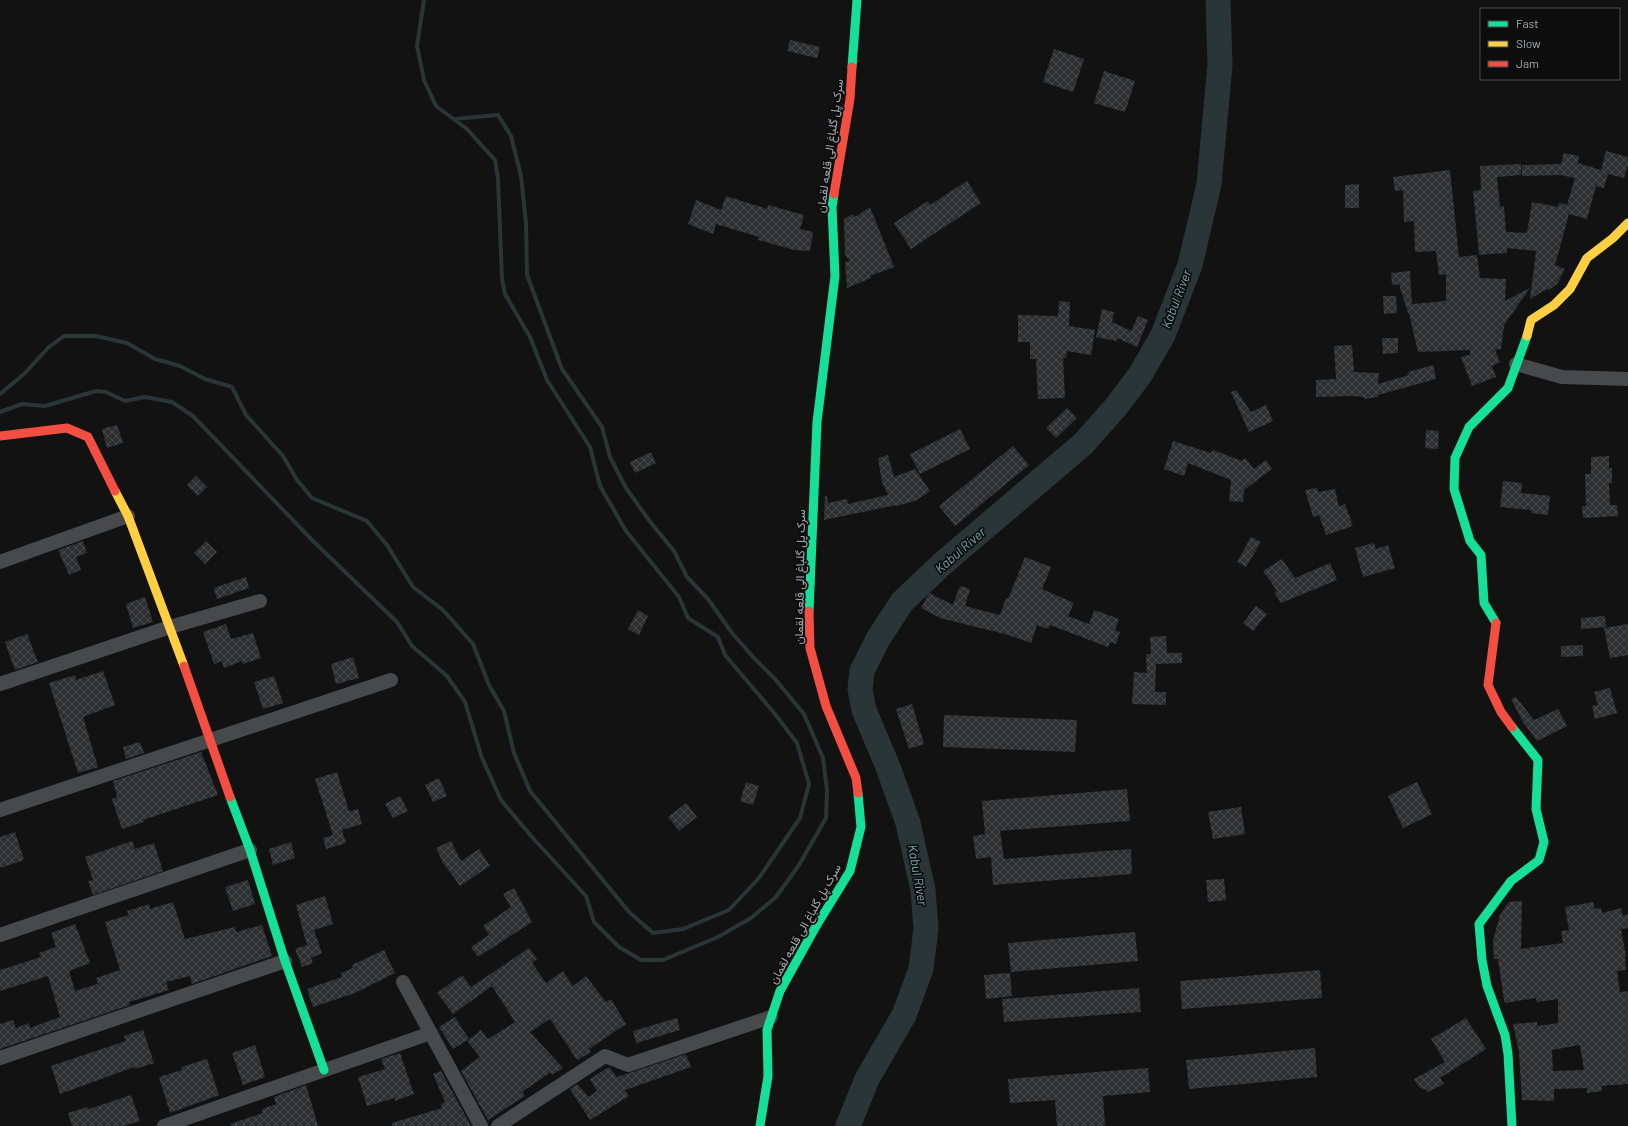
<svg xmlns="http://www.w3.org/2000/svg" width="1628" height="1126" font-family="Barlow,Vazirmatn,sans-serif">
	<style>
		.lines { fill: none; stroke-linecap: round; stroke-linejoin: round }
		.stream { stroke: #2a3537; stroke-width: 4 }
		.river { stroke: #2a3537; stroke-width: 25 }
		.building { fill: url(#building-cross-hatch); fill-rule: evenodd }
		.street { stroke: #47494b; stroke-width: 14 }
		.fast { stroke: #16e098; stroke-width: 9 }
		.slow { stroke: #ffcf43; stroke-width: 9 }
		.jam { stroke: #f24e42; stroke-width: 9 }
		.labels { text-anchor: middle; stroke-width: 3.5; stroke-linejoin: round; paint-order: stroke }
		.street-label { font-size: 12px; fill: #a3adb3; stroke: #0d0d0e }
		.water-label { font-size: 13px; font-style: italic; fill: #7ba6ae; stroke: #0d0d0e }
	</style>
	<defs>
		<pattern id="building-cross-hatch" width="8" height="8" patternUnits="userSpaceOnUse"><rect width="8" height="8" fill="#2e2f30"/><path d="M0 0l8 8M0 8l8-8" fill="none" stroke="#494a4c"/></pattern>
	</defs>
	<rect width="100%" height="100%" fill="#121213"/>
	<g class="lines">
		<g class="stream">
			<path d="M0 394 24 374 49 347 64 336H96L127 343 155 359 180 366 205 379 232 387 246 415 283 456 297 480 312 498 367 521 387 545 413 587 443 610 473 644 489 685 504 711 514 753 530 791 629 912 653 933 683 929 729 910 759 878 800 818 809 784 797 743 775 714 725 655 718 637 688 618 679 597 626 531 600 486 590 447 547 380 530 337 505 294 502 279 498 179 495 160 467 129 436 106 424 80 417 46 424 0"/>
			<path d="M0 412 22 404 45 406 96 391 106 392 125 401 145 397 172 402 193 416 313 541 397 622 412 646 447 676 465 702 482 758 501 800 531 836 586 896 594 922 619 947 641 960H663L718 937 751 918 776 897 799 865 826 818 827 790 823 758 804 714 775 679 755 659 732 633 708 599 687 577 674 551 651 523 626 488 610 457 602 427 562 369 527 275 526 223 521 176 511 136 498 115 454 119"/>
		</g>
		<path class="river" d="M848 1126 867 1079 904 1015 921 969 926 928 923 890 908 823 888 767 864 710 860 689 862 671 878 639 902 602 942 564 1083 444 1115 408 1140 375 1163 335 1190 265 1209 184 1220 65 1218 0"/>
	</g>
	<g class="building">
		<path d="M790 40 820 47 817 58 787 51Z"/>
		<path d="M1054 49 1084 59 1073 92 1043 82Z"/>
		<path d="M1104 71 1135 81 1125 112 1094 103Z"/>
		<path d="M1606 151 1628 157V165L1624 178 1608 174 1604 188 1596 186 1587 219 1569 214 1555 265 1565 269 1557 284 1549 290 1547 289 1530 299 1536 251 1507 248V253L1479 255 1473 191 1481 190 1480 166 1521 164V175L1497 177 1500 207 1504 206 1506 232 1527 233 1532 202 1558 207 1559 203 1567 205 1575 178 1560 175 1522 176V165L1561 164 1564 153 1579 156 1578 163 1601 170Z"/>
		<path d="M1450 170 1459 257 1477 255 1480 278 1506 279 1505 301 1530 288 1504 325 1501 349 1495 350 1500 362 1492 366 1496 377 1472 386 1461 357 1470 355V350L1418 352 1409 313H1408L1399 284 1392 285 1391 273 1410 271 1412 304 1446 301V274L1439 275 1436 251 1415 252 1414 221 1404 222 1403 190 1395 191 1393 177Z"/>
		<path d="M967 181 981 203 911 249 894 223 928 201 930 205Z"/>
		<path d="M1359 184V208H1345V185Z"/>
		<path d="M726 196 767 209 768 205 804 215 800 229 813 232 810 251 794 250 758 240 759 237 716 224 713 234 688 224 696 200 721 210Z"/>
		<path d="M870 207 894 267 870 276 871 278 847 288 845 262 850 261 845 255 844 219 853 214 855 217Z"/>
		<path d="M1383 296H1396L1397 313 1384 314Z"/>
		<path d="M1059 301 1070 302 1069 326 1095 330 1091 355 1067 351 1066 358H1063L1065 398 1038 399 1036 359H1030V342H1018V315L1058 316Z"/>
		<path d="M1102 309 1114 312 1112 322 1131 331 1138 316 1148 320 1137 347 1117 338 1116 341 1096 337Z"/>
		<path d="M1382 338H1398V353L1383 354Z"/>
		<path d="M1352 345 1354 372 1379 373 1378 384 1409 375 1408 372 1433 365 1436 379 1378 395V397L1365 399 1364 397 1352 396 1316 397V380L1336 379 1334 346Z"/>
		<path d="M1236 390 1251 412 1266 405 1273 421 1249 432 1231 392Z"/>
		<path d="M1067 408 1077 418 1056 438 1046 428Z"/>
		<path d="M117 425 123 443 107 448 102 429Z"/>
		<path d="M960 429 970 449 920 474 910 454Z"/>
		<path d="M1426 430 1439 431 1438 449 1425 448Z"/>
		<path d="M1173 441 1211 453 1213 450 1242 461 1245 458 1254 469 1266 460 1272 469 1244 490 1243 502 1229 501 1231 480 1188 463 1184 476 1164 469Z"/>
		<path d="M1013 446 1029 465 955 526 939 506Z"/>
		<path d="M651 452 656 463 635 473 630 462Z"/>
		<path d="M888 455 894 477 915 469 930 491 915 501 896 506V505L824 520 825 496H827L828 503 847 499 848 504 888 495 882 482 878 458Z"/>
		<path d="M1609 456V468H1612V483H1609L1610 505H1617L1618 516 1583 518 1582 506H1586L1585 474H1591V457Z"/>
		<path d="M196 476 207 487 198 496 187 485Z"/>
		<path d="M1503 481 1522 483 1521 493 1550 496 1548 515 1531 513V510L1500 507Z"/>
		<path d="M1317 488 1318 492 1335 489 1339 507 1345 504 1353 526 1326 535 1319 515 1313 517 1305 490Z"/>
		<path d="M1251 537 1261 542 1246 567 1237 562Z"/>
		<path d="M83 541 87 553 76 557 81 570 69 575 58 550Z"/>
		<path d="M206 541 217 552 205 564 194 553Z"/>
		<path d="M1374 543 1376 549 1388 545 1395 568 1363 577 1355 548Z"/>
		<path d="M1025 557 1051 567 1042 589 1074 603 1068 616 1089 624 1094 610 1119 619 1115 630 1120 632 1116 644 1110 642 1108 647 1050 625 1048 629 1037 625 1031 643 1005 634 940 618 921 608 929 593 953 605 960 586 970 589 965 606 1000 615 1006 598 1008 599Z"/>
		<path d="M1282 559 1295 578 1330 563 1337 580 1281 603 1274 592 1277 591 1263 571Z"/>
		<path d="M246 577 249 588 217 599 214 588Z"/>
		<path d="M145 597 153 622 133 628 126 604Z"/>
		<path d="M1256 606 1267 614 1253 631 1243 623Z"/>
		<path d="M638 610 648 616 639 635 628 629Z"/>
		<path d="M1605 616 1606 627 1581 629V618Z"/>
		<path d="M226 624 231 639 253 633 261 658 243 664 242 661 224 668 222 661 214 664 203 632Z"/>
		<path d="M1628 624V655L1610 658 1604 628Z"/>
		<path d="M27 634 38 662 15 670 5 642Z"/>
		<path d="M1166 636 1167 653H1182V663L1156 664 1155 692H1166V705L1132 704 1134 672 1147 673 1146 654H1151L1150 637Z"/>
		<path d="M1583 645V656L1561 657V646Z"/>
		<path d="M353 657 359 678 336 684 331 664Z"/>
		<path d="M103 671 115 705 83 717 98 767 78 773 49 683 75 675 76 680Z"/>
		<path d="M274 676 283 703 263 709 254 682Z"/>
		<path d="M1610 688 1617 713 1595 719 1592 706 1598 705 1594 692Z"/>
		<path d="M1516 697 1534 720 1558 709 1567 726 1537 741 1523 722 1511 699Z"/>
		<path d="M912 704 924 744 909 749 896 709Z"/>
		<path d="M944 715 1077 720 1075 752 943 747Z"/>
		<path d="M140 742 144 753 126 759 123 747Z"/>
		<path d="M201 752 218 795 143 820 144 822 122 829 112 799 117 797 113 781Z"/>
		<path d="M337 772 349 811 358 809 362 824 342 830 346 843 326 849 323 838 333 835 315 779Z"/>
		<path d="M439 778 447 796 433 802 425 785Z"/>
		<path d="M746 782 759 786 753 805 740 801Z"/>
		<path d="M1417 782 1432 814 1403 828 1388 796Z"/>
		<path d="M1127 789 1130 821 1000 831 1004 859 1131 849 1132 874 993 885 991 857 976 859 973 836 985 834 982 801Z"/>
		<path d="M400 796 408 811 393 818 385 804Z"/>
		<path d="M686 803 697 817 679 831 668 817Z"/>
		<path d="M1241 807 1245 834 1213 839 1208 812Z"/>
		<path d="M15 832 24 860 0 868V837Z"/>
		<path d="M132 841 135 849 154 843 163 871 93 895 88 881 93 880 85 857Z"/>
		<path d="M451 841 461 861 479 849 490 866 460 886 443 863 436 848Z"/>
		<path d="M291 842 295 858 273 865 269 849Z"/>
		<path d="M1224 879 1226 900 1208 902 1206 880Z"/>
		<path d="M248 880 255 904 233 911 225 887Z"/>
		<path d="M514 888 532 922 478 957 471 947 489 935 483 926 511 907 503 894Z"/>
		<path d="M325 896 333 924 314 930 322 953 311 958 313 963 302 967 295 949 307 945 296 905Z"/>
		<path d="M1522 901 1521 949 1563 943 1561 931 1569 930 1565 907 1593 902 1595 909 1601 908 1602 913 1621 908 1623 916 1628 914V928L1621 929 1626 957H1625L1626 970 1617 971 1620 992 1628 991V1084L1601 1086 1602 1091 1587 1093V1088L1554 1089V1101L1522 1100 1519 1052 1513 1024 1537 1022V1026L1558 1023V999L1537 1002 1536 998 1505 1003 1504 1000 1498 959H1494L1493 941 1500 915 1509 902ZM1580 1045 1584 1070 1553 1071 1552 1050Z"/>
		<path d="M173 902 185 939 235 927 236 932 262 925 272 956 192 984 190 976 166 982 169 990 129 1002 130 1005 0 1049V1024L13 1020 16 1028 29 1023 30 1028 60 1017 48 976 0 991V970L41 957 39 953 56 947 51 933 75 924 90 963 69 971 75 991 98 984 96 978 120 970 105 922 129 915 127 911 149 904 150 909Z"/>
		<path d="M1135 932 1138 961 1011 972 1008 943Z"/>
		<path d="M529 948 537 959 532 963 546 983 563 971 573 986 586 976 606 1002 611 999 626 1024 589 1049 591 1052 577 1060 550 1019 530 1032 563 1068 552 1075 551 1072 522 1092 525 1096 488 1120 461 1071 480 1057 467 1041 481 1030 488 1039 515 1022 492 986 453 1014 437 993 462 975 471 987Z"/>
		<path d="M384 950 395 973 355 993 313 1007 307 989 342 977 341 973 353 968 352 965Z"/>
		<path d="M1320 970 1322 998 1182 1009 1180 981Z"/>
		<path d="M1010 973 1012 996 986 999 984 975Z"/>
		<path d="M1139 988 1141 1012 1004 1022 1002 999Z"/>
		<path d="M455 1017 469 1039 453 1049 439 1027Z"/>
		<path d="M677 1018 680 1030 636 1043 633 1031Z"/>
		<path d="M1466 1018 1486 1049 1440 1078 1444 1084 1428 1092 1425 1089 1420 1088 1414 1079 1445 1062 1431 1039Z"/>
		<path d="M143 1030 154 1063 135 1069 134 1067 60 1094 51 1066 126 1041 124 1036Z"/>
		<path d="M255 1045 265 1077 243 1085 232 1053Z"/>
		<path d="M1315 1048 1317 1077 1189 1089 1186 1060Z"/>
		<path d="M400 1053 414 1094 395 1101V1098L367 1106 358 1077 385 1069 381 1059Z"/>
		<path d="M686 1054 691 1067 625 1090 629 1096 590 1120 570 1089 577 1084 589 1097 597 1091 590 1079 609 1067 617 1077Z"/>
		<path d="M207 1059 219 1095 170 1113 159 1077 182 1070 181 1067Z"/>
		<path d="M1148 1068 1150 1092 1103 1096 1105 1126H1057L1055 1100 1010 1103 1008 1079Z"/>
		<path d="M441 1071 471 1126H392V1123L442 1108 441 1104 445 1102 433 1074Z"/>
		<path d="M306 1085 318 1126H231L230 1124 263 1113 262 1109 276 1104 274 1097Z"/>
		<path d="M131 1095 140 1121 123 1126H72L68 1113 88 1107 89 1109Z"/>
	</g>
	<g class="lines">
		<g class="street">
			<path d="M1516 364 1562 377 1628 379"/>
			<path d="M0 562 128 516"/>
			<path d="M0 684 170 627 260 601"/>
			<path d="M0 810 391 680"/>
			<path d="M0 935 250 850"/>
			<path d="M403 982 481 1126"/>
			<path d="M0 1058 285 961"/>
			<path d="M164 1126 431 1033"/>
			<path d="M498 1126 605 1056 628 1065 771 1017"/>
		</g>
		<g class="fast">
			<path d="M852 67 857 0"/>
			<path d="M809 611 817 422 835 276 832 207 834 194"/>
			<path d="M1496 623 1484 603 1481 555 1470 541 1454 489 1455 458 1469 427 1508 388 1527 336"/>
			<path d="M230 797 250 850 285 961 324 1070"/>
			<path d="M760 1126 768 1076 767 1030 780 991 815 928 850 871 861 827 858 793"/>
			<path d="M1512 1126 1508 1054 1505 1035 1487 986 1482 960 1479 924 1511 881 1539 860 1544 842 1536 809 1538 760 1512 727"/>
		</g>
		<g class="slow">
			<path d="M1527 336 1531 320 1554 305 1570 289 1587 258 1613 238 1628 223"/>
			<path d="M115 491 128 516 184 666"/>
		</g>
		<g class="jam">
			<path d="M834 194 850 99 852 67"/>
			<path d="M0 436 67 428 88 437 115 491"/>
			<path d="M809 611 810 648 826 706 856 778 858 793"/>
			<path d="M1496 623 1488 685 1501 712 1512 727"/>
			<path d="M184 666 230 797"/>
		</g>
	</g>
	<g class="labels">
		<g class="street-label">
			<text transform="translate(830 146) rotate(-82)" y="4">سرک پل گلباغ الی قلعه لقمان</text>
			<text transform="translate(800 577) rotate(-89)" y="4">سرک پل گلباغ الی قلعه لقمان</text>
			<text transform="translate(805 924) rotate(-61)" y="4">سرک پل گلباغ الی قلعه لقمان</text>
		</g>
		<g class="water-label">
			<text transform="translate(1176 299) rotate(-69)" y="5">Kabul River</text>
			<text transform="translate(960 550) rotate(-41)" y="5">Kabul River</text>
			<text transform="translate(918 875) rotate(80)" y="5">Kabul River</text>
		</g>
	</g>
	<rect x="1480" y="8" width="140" height="72" fill="#0d0d0e" stroke="#494d50"/>
	<rect x="1488" y="21" width="20" height="6" fill="#16e098" stroke="#494d50"/>
	<text x="1516" y="28" font-size="12" fill="#a3adb3">Fast</text>
	<rect x="1488" y="41" width="20" height="6" fill="#ffcf43" stroke="#494d50"/>
	<text x="1516" y="48" font-size="12" fill="#a3adb3">Slow</text>
	<rect x="1488" y="61" width="20" height="6" fill="#f24e42" stroke="#494d50"/>
	<text x="1516" y="68" font-size="12" fill="#a3adb3">Jam</text>
</svg>
